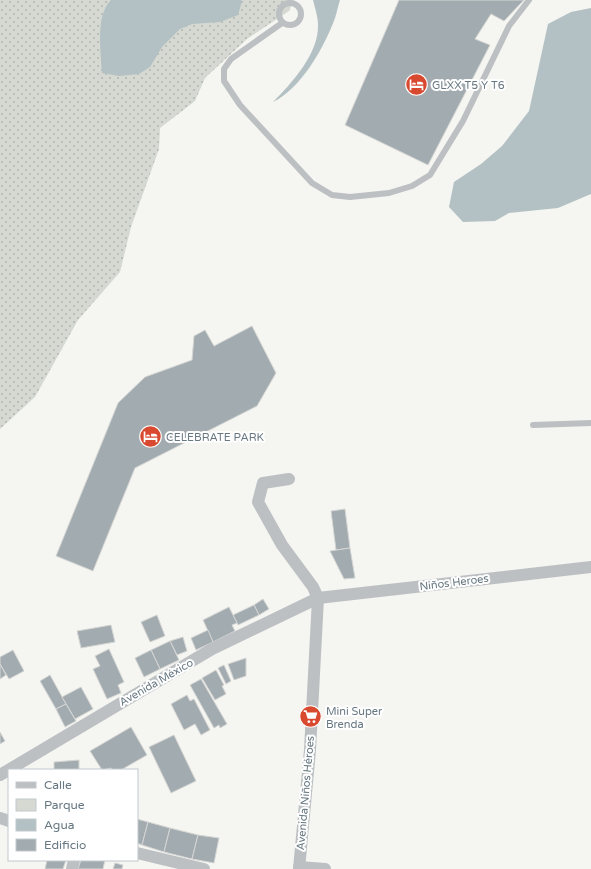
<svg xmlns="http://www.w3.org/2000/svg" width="591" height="869" font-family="'Varela Round',sans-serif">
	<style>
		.green { fill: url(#green-dots) }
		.water { fill: #b3c1c4 }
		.building { fill: #a2acb0; stroke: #d6d6d4 }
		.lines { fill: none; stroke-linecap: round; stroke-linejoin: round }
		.service { stroke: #bcc0c3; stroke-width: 6 }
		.minor { stroke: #bcc0c3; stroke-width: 12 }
		.labels { text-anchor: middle; stroke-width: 4; stroke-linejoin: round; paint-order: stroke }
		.poi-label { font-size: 11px; fill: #667781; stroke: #fff; text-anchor: start }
		.street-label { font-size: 11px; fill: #667781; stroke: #fff }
	</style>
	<defs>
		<pattern id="green-dots" width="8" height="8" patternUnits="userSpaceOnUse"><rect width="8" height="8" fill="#d5d9d1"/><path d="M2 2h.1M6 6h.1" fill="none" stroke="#b1b5af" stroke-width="1.8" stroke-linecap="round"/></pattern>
	</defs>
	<rect width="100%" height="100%" fill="#f5f5f1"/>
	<path class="green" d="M0 0H294L289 11 247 39 205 78 195 101 160 128 159 149 131 227 120 272 78 320 35 397 0 429Z"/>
	<g class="water">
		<path d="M111 0H241L242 1 238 15 220 22 192 24 180 29 162 47 150 67 139 74 119 76 102 73C101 52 95 16 111 0Z"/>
		<path d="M313 0H340C338 6 337 12 335 18 325 46 301 89 273 102 292 83 319 53 318 25 318 17 315 8 313 0Z"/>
		<path d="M591 8V194L558 208 509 213 495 221 463 222 449 207 454 182 481 164 502 146 529 111 548 24 571 12Z"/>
	</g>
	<g class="building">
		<path d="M399 0H524L504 21 491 14 475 39 490 45 428 165 345 125Z"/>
		<path d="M252 326 276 373 257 406 135 468 93 571 56 556 118 403 145 377 192 360 194 336 205 330 214 346Z"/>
		<path d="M345 509 350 548 336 550 331 511Z"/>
		<path d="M350 548 355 578 344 579 330 551Z"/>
		<path d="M263 599 269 609 259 615 254 605Z"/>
		<path d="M254 605 259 615 238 625 233 615Z"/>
		<path d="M229 607 237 623 232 625 235 631 213 642 203 620Z"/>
		<path d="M157 615 165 636 150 642 141 622Z"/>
		<path d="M111 625 115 642 81 648 77 631Z"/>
		<path d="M208 630 213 642 196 650 191 638Z"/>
		<path d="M183 637 187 651 177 655 170 641Z"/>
		<path d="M170 641 179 660 160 669 151 650Z"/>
		<path d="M109 649 124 682 118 685 121 693 107 699 93 669 100 666 95 656Z"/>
		<path d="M13 650 24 671 9 679 0 664V657Z"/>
		<path d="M151 650 160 669 144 677 135 658Z"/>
		<path d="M246 658V676L234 680 228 664Z"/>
		<path d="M0 664 6 675 0 679Z"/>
		<path d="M224 665 231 681 226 684 218 668Z"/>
		<path d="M216 670 224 685 222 686 226 694 215 700 202 678Z"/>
		<path d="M50 675 66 704 56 709 40 681Z"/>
		<path d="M201 679 227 724 220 728 219 725 214 728 190 685Z"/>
		<path d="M81 687 93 709 75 719 62 697Z"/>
		<path d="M187 695 190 701 194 699 210 730 201 735 195 724 184 730 171 704Z"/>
		<path d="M66 704 76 721 65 727 56 709Z"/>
		<path d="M131 727 147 755 121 770H112L111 768 102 770 90 751Z"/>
		<path d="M0 732 5 741 0 744Z"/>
		<path d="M174 735 196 781 171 793 149 747Z"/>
		<path d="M79 760V770H54V762Z"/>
		<path d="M137 819 148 822 142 845 137 843Z"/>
		<path d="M148 822 170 828 164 852 142 845Z"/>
		<path d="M170 828 198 835 192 859 164 852Z"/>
		<path d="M198 835 219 838 214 863 192 859Z"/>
		<path d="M47 860H66L63 869H45Z"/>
		<path d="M81 860H105L103 869H78Z"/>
		<path d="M115 863 123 865 122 869H113Z"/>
	</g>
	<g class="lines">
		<g class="service">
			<circle cx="290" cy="14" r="11"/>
			<path d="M282 23 231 59 224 69V81L240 105 312 183 332 195 350 197 389 193 412 186 430 175 463 121 509 26 529 0"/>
			<path d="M533 425 591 423"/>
		</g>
		<g class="minor">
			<path d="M289 479 263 483 258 502 282 545 313 587 318 598 310 750 299 869"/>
			<path d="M0 775 212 649 318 598 591 567"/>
			<path d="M0 818 9 821"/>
			<path d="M137 853 204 869"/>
			<path d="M299 867 325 869"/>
			<path d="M72 869 74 860"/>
		</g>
	</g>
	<defs>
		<symbol id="hotel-disc" viewBox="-11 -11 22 22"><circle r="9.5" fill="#d8492f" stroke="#fff"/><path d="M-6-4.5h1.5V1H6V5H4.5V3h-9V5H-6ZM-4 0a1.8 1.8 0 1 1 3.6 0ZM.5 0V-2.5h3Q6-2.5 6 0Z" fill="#fff"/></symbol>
		<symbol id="supermarket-disc" viewBox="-11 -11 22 22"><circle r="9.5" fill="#d8492f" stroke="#fff"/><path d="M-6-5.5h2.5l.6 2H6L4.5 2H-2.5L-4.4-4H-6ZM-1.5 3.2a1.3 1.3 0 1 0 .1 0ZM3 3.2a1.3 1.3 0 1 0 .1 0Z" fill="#fff"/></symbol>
	</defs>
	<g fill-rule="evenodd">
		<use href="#hotel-disc" x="404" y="72" width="25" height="25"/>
		<use href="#hotel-disc" x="138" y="424" width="25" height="25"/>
		<use href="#supermarket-disc" x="298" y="704" width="25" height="25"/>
	</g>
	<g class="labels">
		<g class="poi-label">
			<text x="432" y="89">GLXX T5 Y T6</text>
			<text x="166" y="441">CELEBRATE PARK</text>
			<text x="326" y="715">Mini Super<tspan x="326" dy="13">Brenda</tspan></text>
		</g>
		<g class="street-label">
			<text transform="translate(454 582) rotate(-7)" y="4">Niños Heroes</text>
			<text transform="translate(156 682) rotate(-30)" y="4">Avenida México</text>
			<text transform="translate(305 793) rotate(-85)" y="4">Avenida Niños Héroes</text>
		</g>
	</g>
	<rect x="8" y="769" width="130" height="92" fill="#ffffff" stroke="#c2c9cd"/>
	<rect x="16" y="782" width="20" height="6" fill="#bcc0c3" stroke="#c2c9cd"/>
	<text x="44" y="789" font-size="12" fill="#667781">Calle</text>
	<rect x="16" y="799" width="20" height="12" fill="#d5d9d1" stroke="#c2c9cd"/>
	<text x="44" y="809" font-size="12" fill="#667781">Parque</text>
	<rect x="16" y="819" width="20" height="12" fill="#b3c1c4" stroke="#c2c9cd"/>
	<text x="44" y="829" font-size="12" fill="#667781">Agua</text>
	<rect x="16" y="839" width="20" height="12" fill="#a2acb0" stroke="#c2c9cd"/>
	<text x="44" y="849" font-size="12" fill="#667781">Edificio</text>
</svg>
